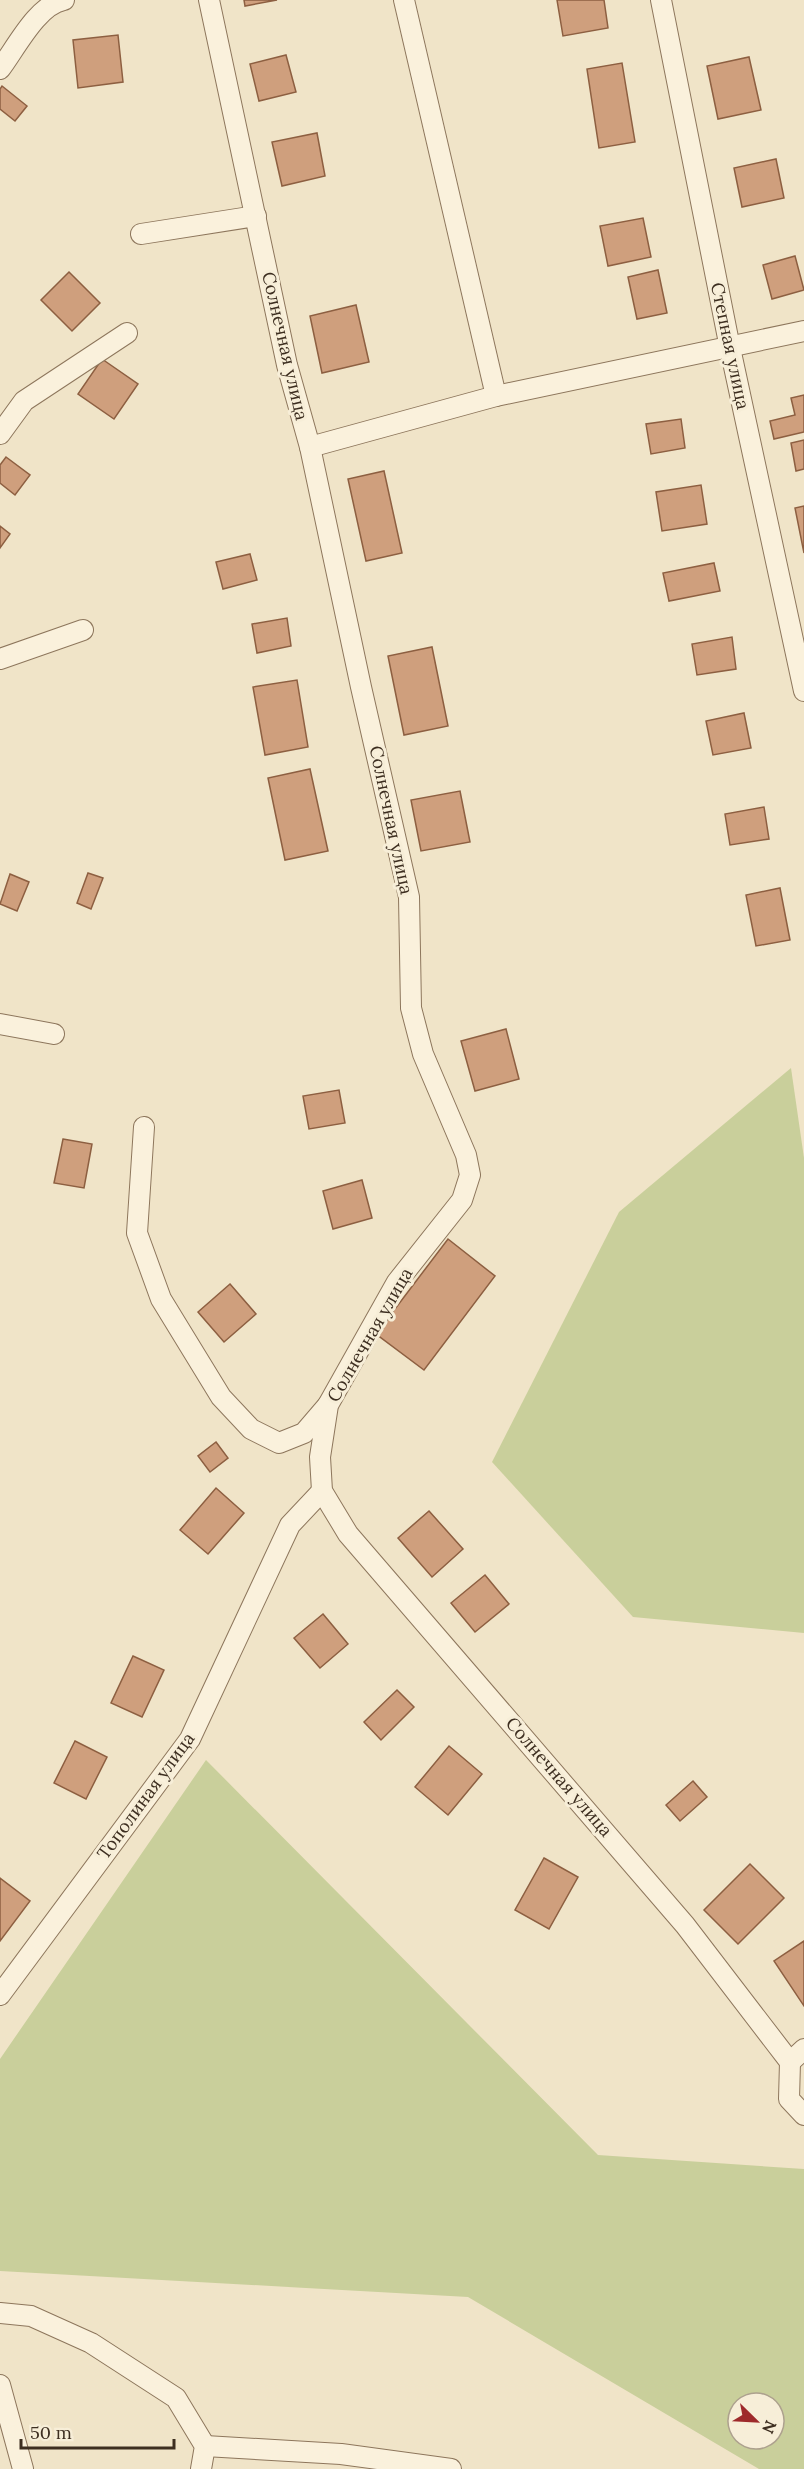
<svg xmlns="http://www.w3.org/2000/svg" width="804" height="2469" font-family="Lora,serif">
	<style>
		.green { fill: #c9cf9b; fill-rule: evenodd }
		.building { fill: #cf9f7d; stroke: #8d5f41; stroke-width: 1.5 }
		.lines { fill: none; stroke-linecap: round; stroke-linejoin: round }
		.minor-casing { stroke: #8d765c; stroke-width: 22 }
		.minor { stroke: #faf1dc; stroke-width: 20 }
		.labels { text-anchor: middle; stroke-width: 6; stroke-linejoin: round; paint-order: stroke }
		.street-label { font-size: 18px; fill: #3d2e20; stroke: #f7eed8 }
	</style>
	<rect width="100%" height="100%" fill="#f0e4c8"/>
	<g class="green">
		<path d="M791 1068 804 1158V1633L633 1617 492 1462 619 1212Z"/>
		<path d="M206 1760 598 2155 804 2169V2469H759L468 2297 0 2271V2059ZM738 2403H774V2439H738Z"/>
	</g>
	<g class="building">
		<path d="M244 0H277L245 6Z"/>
		<path d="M557 0H604L608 28 563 36Z"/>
		<path d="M118 35 123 82 78 88 73 40Z"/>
		<path d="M286 55 296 92 259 101 250 64Z"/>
		<path d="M749 57 761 110 718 119 707 66Z"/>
		<path d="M622 63 635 142 599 148 587 69Z"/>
		<path d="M2 86 27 106 15 121 0 109V89Z"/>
		<path d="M317 133 325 176 282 186 272 142Z"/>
		<path d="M776 159 784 198 742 207 734 168Z"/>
		<path d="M643 218 651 257 608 266 600 226Z"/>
		<path d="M795 256 804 290 772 299 763 265Z"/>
		<path d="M658 270 667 313 637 319 628 277Z"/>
		<path d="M69 272 100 303 72 331 41 300Z"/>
		<path d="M356 305 369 362 322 373 310 316Z"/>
		<path d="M102 359 138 384 114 419 78 394Z"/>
		<path d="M804 395V432L774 439 770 421 795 415 791 398Z"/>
		<path d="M681 419 685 448 651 454 646 424Z"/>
		<path d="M804 440V469L796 471 791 443Z"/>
		<path d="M6 457 30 475 15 495 0 483V465Z"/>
		<path d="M384 471 402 553 366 561 348 479Z"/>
		<path d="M701 485 707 524 662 531 656 492Z"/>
		<path d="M804 506V553L795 508Z"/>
		<path d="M0 526 10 534 0 548Z"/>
		<path d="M250 554 257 580 223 589 216 562Z"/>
		<path d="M714 563 720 591 669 601 663 573Z"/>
		<path d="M287 618 291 646 257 653 252 624Z"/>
		<path d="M732 637 736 669 697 675 692 644Z"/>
		<path d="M432 647 448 726 404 735 388 656Z"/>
		<path d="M297 680 308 747 265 755 253 687Z"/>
		<path d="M744 713 751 748 713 755 706 721Z"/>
		<path d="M310 769 328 851 285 860 268 778Z"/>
		<path d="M460 791 470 842 421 851 411 800Z"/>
		<path d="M764 807 769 839 730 845 725 814Z"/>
		<path d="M88 873 103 878 91 909 77 903Z"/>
		<path d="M10 874 29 882 17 911 0 904Z"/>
		<path d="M780 888 790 940 756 946 746 895Z"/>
		<path d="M506 1029 519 1079 475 1091 461 1041Z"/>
		<path d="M339 1090 345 1123 309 1129 303 1096Z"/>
		<path d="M63 1139 92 1144 84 1188 54 1183Z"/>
		<path d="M362 1180 372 1218 333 1229 323 1191Z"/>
		<path d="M448 1239 495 1276 424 1370 376 1334Z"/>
		<path d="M230 1284 256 1314 224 1342 198 1312Z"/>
		<path d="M216 1442 228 1458 210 1472 198 1456Z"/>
		<path d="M216 1488 244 1513 208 1554 180 1530Z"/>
		<path d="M429 1511 463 1549 432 1577 398 1538Z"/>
		<path d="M485 1575 509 1604 475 1632 451 1603Z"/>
		<path d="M323 1614 348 1644 320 1668 294 1638Z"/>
		<path d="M133 1656 164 1670 142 1717 111 1703Z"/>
		<path d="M397 1690 414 1707 381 1740 364 1722Z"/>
		<path d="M75 1741 107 1757 86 1799 54 1783Z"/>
		<path d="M449 1746 482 1774 448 1815 415 1787Z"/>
		<path d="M693 1781 707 1797 680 1821 666 1805Z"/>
		<path d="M544 1858 578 1877 549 1929 515 1910Z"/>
		<path d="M750 1864 784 1898 738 1944 704 1910Z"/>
		<path d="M0 1878 30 1901 0 1941Z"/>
		<path d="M804 1941V2006L774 1961Z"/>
	</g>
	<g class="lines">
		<defs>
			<g id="minor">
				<path d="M209 0 287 365 310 447 361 687 409 897 411 1008 423 1054 466 1155 470 1175 462 1200 397 1282 328 1405 320 1457 322 1491 348 1534 685 1925 790 2062 789 2099 804 2115"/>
				<path d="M404 0 496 396"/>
				<path d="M661 0 730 348 804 691"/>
				<path d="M0 69C16 48 37 5 64 0"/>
				<path d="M141 234 256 216"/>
				<path d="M0 434 24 401 127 333"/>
				<path d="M310 447 496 396 804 331"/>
				<path d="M0 659 83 630"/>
				<path d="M0 1024 54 1034"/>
				<path d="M144 1127 137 1233 161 1299 221 1397 251 1429 279 1443 304 1433 328 1405"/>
				<path d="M0 1995 190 1739 290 1525 322 1491"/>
				<path d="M790 2062 804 2049"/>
				<path d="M0 2313 31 2316 91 2343 176 2398 205 2446 201 2469"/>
				<path d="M0 2385 23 2469"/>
				<path d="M205 2446 341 2454 451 2469"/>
			</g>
		</defs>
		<use href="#minor" class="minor-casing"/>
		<use href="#minor" class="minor"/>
	</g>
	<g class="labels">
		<g class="street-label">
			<text transform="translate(285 346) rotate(77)" y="6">Солнечная улица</text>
			<text transform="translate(730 346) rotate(78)" y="6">Степная улица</text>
			<text transform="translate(391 820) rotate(78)" y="6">Солнечная улица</text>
			<text transform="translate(370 1335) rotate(-60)" y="6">Солнечная улица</text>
			<text transform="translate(559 1777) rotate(49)" y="6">Солнечная улица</text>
			<text transform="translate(146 1796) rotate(-54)" y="6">Тополиная улица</text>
		</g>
	</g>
	<g transform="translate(756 2421) rotate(114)"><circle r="28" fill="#f7eed8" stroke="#ada18e" stroke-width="1.5"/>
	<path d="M0-4.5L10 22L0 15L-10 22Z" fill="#9e2a2b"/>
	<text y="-9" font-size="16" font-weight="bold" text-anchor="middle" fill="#3d2e20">N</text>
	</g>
	<path d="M21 2439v9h153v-9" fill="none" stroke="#3d2e20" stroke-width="3"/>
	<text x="30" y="2439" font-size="18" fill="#3d2e20" stroke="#f7eed8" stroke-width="4.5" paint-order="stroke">50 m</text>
</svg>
